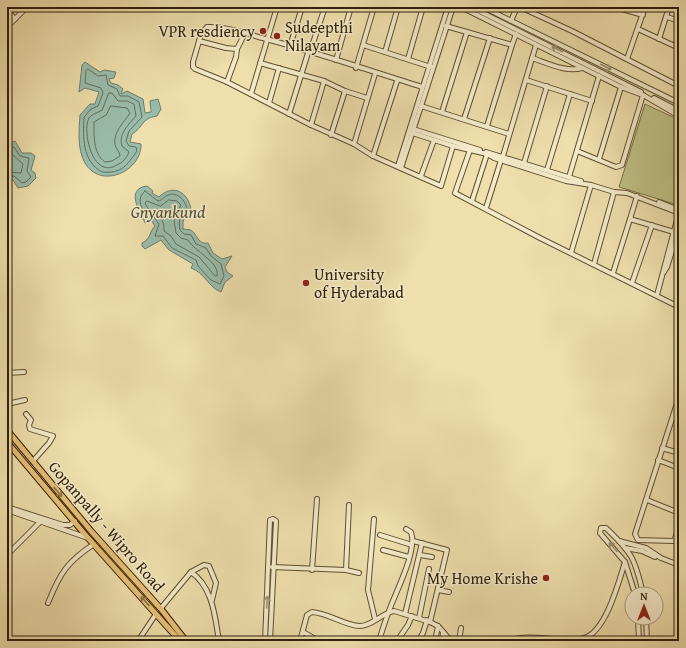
<svg xmlns="http://www.w3.org/2000/svg" width="686" height="648" font-family="'Gentium Book Plus',serif">
	<style>
		.green { fill: #bfc085; stroke: #777048 }
		.water { fill: #99bcab; stroke: #6f7d6b }
		.lines { fill: none; stroke-linecap: round; stroke-linejoin: round }
		.shore { stroke: #646e5a; stroke-width: 1 }
		.minor-casing { stroke: #5f4f32; stroke-width: 6 }
		.major-casing { stroke: #2f1f0a; stroke-width: 7 }
		.minor { stroke: #f4eac9; stroke-width: 4 }
		.major { stroke: #e7c076; stroke-width: 5 }
		.oneway { stroke: #9b8f73 }
		.oneway2 { stroke: #8b7040 }
		.poi-dot { fill: #8f2418; stroke: #f4eac9; stroke-width: 1.5 }
		.labels { text-anchor: middle; stroke-width: 3; stroke-linejoin: round; paint-order: stroke }
		.poi-label { font-size: 16px; fill: #2f1f0a; stroke: #f4eac9; text-anchor: start }
		.street-label { font-size: 16px; fill: #2f1f0a; stroke: #f4eac9 }
		.water-label { font-size: 17px; font-style: italic; fill: #4f4e3a; stroke: #f4eac9 }
	</style>
	<rect width="100%" height="100%" fill="#eedfac"/>
	<filter id="stains"><feTurbulence type="fractalNoise" baseFrequency=".005" numOctaves="4"/><feColorMatrix values="0 0 0 0 .2 0 0 0 0 .09 0 0 0 0 .02 0 0 0 .5 -.17"/></filter>
	<radialGradient id="worn" r=".72"><stop offset=".6" stop-color="#630" stop-opacity="0"/><stop offset="1" stop-color="#630" stop-opacity=".3"/></radialGradient>
	<path class="green" d="M645 104 679 120 678 205 619 187Z"/>
	<g class="water">
		<path d="M85 62 100 72 104 70 116 72 114 78 109 79 111 83 118 85 123 89 121 94 127 91 143 99 145 113 151 112 150 101 158 99 161 109 157 116C141 118 144 127 132 134L130 142 141 144C142 171 101 190 85 163 77 149 79 130 80 115L90 104H95L99 92 85 88 79 92 82 65Z"/>
		<path d="M15 141 22 153H31L35 156 31 170 35 173 36 178 28 186 18 188 13 180H10L7 185V144Z"/>
		<path d="M147 186 153 191 152 193 159 197C174 182 191 194 191 213L185 216 183 222V229L191 230C198 235 198 245 208 243L213 253 222 259 232 256 225 267 227 272 233 276 225 282 221 292C209 288 204 272 191 268L193 264 169 250 161 240 145 249 142 246V243C151 239 149 232 155 226L151 220 145 223C141 213 124 189 147 186Z"/>
	</g>
	<g class="lines">
		<g class="shore">
			<path d="M88 69 98 76 106 75 108 85 117 89 120 96H128L139 102 142 117 129 131 126 141 129 146 136 147 137 151C127 165 122 174 102 172 82 161 83 137 84 117L91 109 98 106 103 93 101 88 85 83 86 71Z"/>
			<path d="M109 93H112L118 101H127L134 104 136 116C129 124 118 134 122 146L129 152C126 159 123 162 117 165 92 180 82 130 89 118 93 113 98 113 102 110Z"/>
			<path d="M111 106 127 108 130 113C124 123 113 131 115 145 116 149 120 152 120 156L112 161 105 162C93 154 94 135 94 122L106 115Z"/>
			<path d="M7 148 14 147 20 156 29 158 27 171 31 177 26 182 22 183 14 176 7 177"/>
			<path d="M7 153H11L23 164 21 173 7 172"/>
			<path d="M145 191 158 201C163 200 162 198 166 196 176 190 186 200 187 210 180 215 178 221 180 230L184 234 191 235 196 244 206 248 211 256 221 264 224 276 220 284 211 280 198 266 196 260 172 248 163 236H155L159 224 154 217 147 216C141 207 136 199 145 191Z"/>
			<path d="M169 200 177 201 181 205 174 220 176 233 181 238 188 240C194 251 220 262 217 276H215L199 257 176 244 171 236 164 231C165 212 150 216 145 203L147 201 160 206Z"/>
		</g>
		<defs>
			<g id="minor">
				<path d="M461 7 621 87 643 95 679 116"/>
				<path d="M471 7 641 92"/>
				<path d="M483 7 679 103"/>
				<path d="M520 7 572 31 679 86"/>
				<path d="M615 7 643 15"/>
				<path d="M7 10 15 19"/>
				<path d="M667 17 679 21"/>
				<path d="M511 21 517 7"/>
				<path d="M446 26 512 45 487 126"/>
				<path d="M7 27 27 7"/>
				<path d="M638 29 679 48"/>
				<path d="M659 39 669 7"/>
				<path d="M199 41 226 48 237 49"/>
				<path d="M363 45 431 67"/>
				<path d="M512 45 516 34"/>
				<path d="M290 46 302 7"/>
				<path d="M310 52 325 7"/>
				<path d="M385 52 398 7"/>
				<path d="M532 58C547 63 567 73 582 68"/>
				<path d="M408 59 423 7"/>
				<path d="M627 59 645 7"/>
				<path d="M336 60 351 7"/>
				<path d="M260 63 324 81 345 91 367 98"/>
				<path d="M356 68 374 7"/>
				<path d="M526 80 592 101"/>
				<path d="M227 82 236 57 237 49 245 33"/>
				<path d="M422 87C371 71 321 54 270 40 250 35 227 26 207 27L201 34 193 62V67L195 69 227 82 311 125 354 144 373 156 441 186 453 146"/>
				<path d="M251 94 277 7"/>
				<path d="M654 98 679 111"/>
				<path d="M269 103 279 68"/>
				<path d="M421 106 509 134"/>
				<path d="M442 112 467 32"/>
				<path d="M289 114 308 53"/>
				<path d="M464 119 490 38"/>
				<path d="M311 125 324 81"/>
				<path d="M410 128 480 150"/>
				<path d="M409 132 453 146 487 154 494 158 566 181 591 185 614 192 627 193 679 213"/>
				<path d="M331 135 345 91"/>
				<path d="M354 144 375 74"/>
				<path d="M470 150 455 193 540 238 679 307"/>
				<path d="M577 151 616 167 622 165 643 95"/>
				<path d="M486 152 581 181"/>
				<path d="M373 156 397 81"/>
				<path d="M503 156 536 45"/>
				<path d="M599 159 621 87"/>
				<path d="M524 163 547 86"/>
				<path d="M398 166 448 7"/>
				<path d="M401 168 453 7"/>
				<path d="M547 170 570 94"/>
				<path d="M421 176 434 140"/>
				<path d="M569 177 599 76"/>
				<path d="M472 201 487 154"/>
				<path d="M659 202 679 210"/>
				<path d="M486 208 501 160"/>
				<path d="M630 219 637 196"/>
				<path d="M571 253 591 185"/>
				<path d="M594 264 614 192"/>
				<path d="M664 272 667 267 679 229"/>
				<path d="M613 273 630 219 674 232"/>
				<path d="M632 283 652 225"/>
				<path d="M657 295 679 212"/>
				<path d="M7 373 24 372"/>
				<path d="M679 397 635 534 638 540 674 541 679 542"/>
				<path d="M7 404 25 400"/>
				<path d="M26 414 31 420 29 425 30 429 53 436 49 443 33 461"/>
				<path d="M673 416 679 418"/>
				<path d="M662 448 679 453"/>
				<path d="M658 460 679 468"/>
				<path d="M647 500 679 513"/>
				<path d="M7 507 63 525H70L75 521"/>
				<path d="M7 510 88 538"/>
				<path d="M374 519 368 590 375 619"/>
				<path d="M380 535 412 545"/>
				<path d="M413 541 447 550 430 622"/>
				<path d="M619 541 646 548 661 558 679 565"/>
				<path d="M674 541 679 528"/>
				<path d="M625 548 642 551 655 557"/>
				<path d="M383 550 409 557"/>
				<path d="M7 555 41 521"/>
				<path d="M420 555 432 557"/>
				<path d="M272 567 346 570 359 573"/>
				<path d="M312 570 317 499"/>
				<path d="M346 570 349 505"/>
				<path d="M191 572 204 565 209 566 216 583 212 600"/>
				<path d="M438 590 449 592"/>
				<path d="M635 594 625 562 600 533 601 528H606C632 553 635 558 643 594"/>
				<path d="M48 603C60 573 67 562 94 544"/>
				<path d="M161 608 191 572C213 587 215 617 219 641"/>
				<path d="M405 614 422 543"/>
				<path d="M419 618 429 569"/>
				<path d="M638 618 639 641"/>
				<path d="M646 618 647 641"/>
				<path d="M303 632 319 641"/>
				<path d="M511 640C524 636 539 638 553 639 563 639 575 641 584 638 606 632 619 581 625 562"/>
				<path d="M138 641 156 614"/>
				<path d="M265 641 270 520 273 519 276 521 270 641"/>
				<path d="M300 641 307 615 312 612C329 613 345 626 360 626 372 626 382 613 394 611L430 622 438 626 451 641"/>
				<path d="M379 641C382 631 385 621 389 611 395 593 418 551 411 532L406 529"/>
				<path d="M397 641 408 625 412 616"/>
				<path d="M418 641 423 633 427 620"/>
				<path d="M435 641 438 626"/>
				<path d="M442 641 443 632"/>
				<path d="M459 641 461 628"/>
			</g>
			<g id="major">
				<path d="M7 430 91 531 161 609 186 641"/>
				<path d="M7 442 88 538 180 641"/>
			</g>
		</defs>
		<use href="#minor" class="minor-casing"/>
		<use href="#major" class="major-casing"/>
		<use href="#minor" class="minor"/>
		<use href="#major" class="major"/>
	</g>
	<defs><path id="oneway-shaft" d="M-6 0H5M1.5-3L5.5 0L1.5 3" fill="none" stroke-width="1.6" stroke-linecap="round" stroke-linejoin="round"/></defs>
	<g class="oneway">
		<use href="#oneway-shaft" transform="translate(557 49) rotate(-153)"/>
		<use href="#oneway-shaft" transform="translate(606 67) rotate(27)"/>
		<use href="#oneway-shaft" transform="translate(613 547) rotate(-132)"/>
		<use href="#oneway-shaft" transform="translate(267 602) rotate(-87)"/>
	</g>
	<g class="oneway2">
		<use href="#oneway-shaft" transform="translate(58 492) rotate(50)"/>
		<use href="#oneway-shaft" transform="translate(145 601) rotate(-132)"/>
	</g>
	<g class="poi-dot">
		<circle cx="263" cy="31" r="4"/>
		<circle cx="277" cy="36" r="4"/>
		<circle cx="306" cy="283" r="4"/>
		<circle cx="546" cy="578" r="4"/>
	</g>
	<g class="labels">
		<g class="poi-label">
			<text x="285" y="33">Sudeepthi<tspan x="285" dy="18">Nilayam</tspan></text>
			<text x="255" y="37" text-anchor="end">VPR resdiency</text>
			<text x="314" y="280">University<tspan x="314" dy="18">of Hyderabad</tspan></text>
			<text x="538" y="584" text-anchor="end">My Home Krishe</text>
		</g>
		<g class="street-label">
			<text transform="translate(107 526) rotate(49)" y="6">Gopanpally - Wipro Road</text>
		</g>
		<g class="water-label">
			<text x="168" y="218">Gnyankund</text>
		</g>
	</g>
	<rect width="686" height="648" fill="none" stroke="#eedfac" stroke-width="24"/>
	<rect x="8" y="8" width="670" height="632" fill="none" stroke="#2f1f0a" stroke-width="2"/>
	<rect x="12" y="12" width="662" height="624" fill="none" stroke="#2f1f0a"/>
	<g transform="translate(644 606)"><circle r="19" fill="#f4eac9" stroke="#a5997d"/>
	<path d="M0-3L7 15L0 10L-7 15Z" fill="#8f2418"/>
	<text y="-6" font-size="11" font-weight="bold" text-anchor="middle" fill="#2f1f0a">N</text>
	</g>
	<rect width="100%" height="100%" filter="url(#stains)"/>
	<rect width="100%" height="100%" fill="url(#worn)"/>
</svg>
